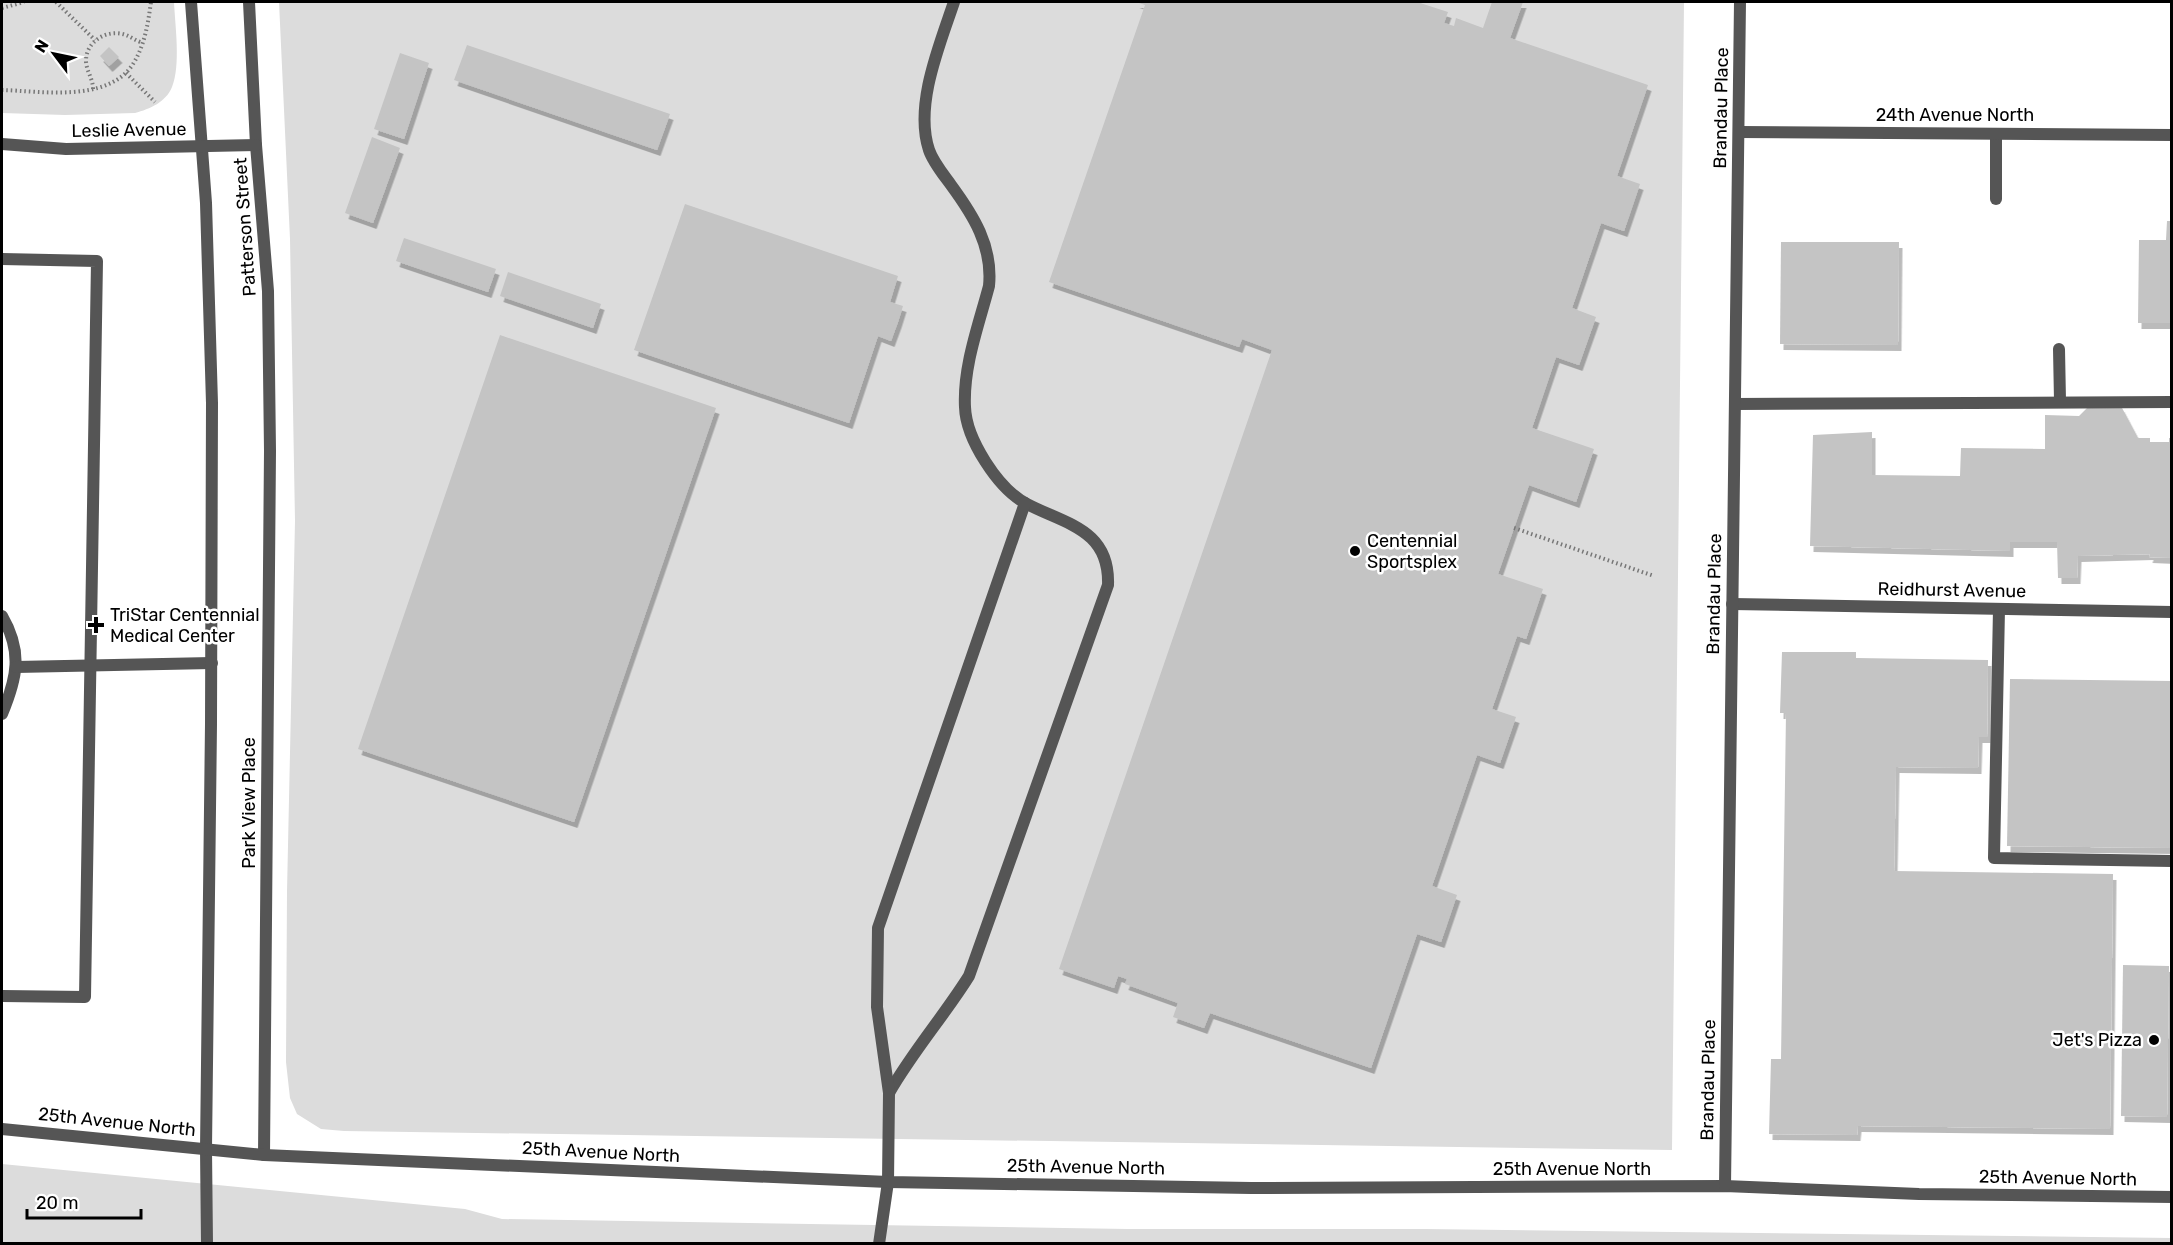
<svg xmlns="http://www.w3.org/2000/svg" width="2173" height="1245" font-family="Rubik,sans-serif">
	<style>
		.green { fill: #dcdcdc }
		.building { fill: #c4c4c4; filter: url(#shadow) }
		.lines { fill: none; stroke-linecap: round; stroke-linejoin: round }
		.path { stroke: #777; stroke-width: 4; stroke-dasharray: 1.5 3; stroke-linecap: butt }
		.lane { stroke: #555; stroke-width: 12 }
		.street { stroke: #555; stroke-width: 12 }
		.poi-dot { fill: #000; stroke: #fff; stroke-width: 2 }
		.labels { text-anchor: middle; stroke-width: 5; stroke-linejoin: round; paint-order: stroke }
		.street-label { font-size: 18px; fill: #000; stroke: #fff }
		.poi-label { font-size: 18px; fill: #000; stroke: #fff; text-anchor: start }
	</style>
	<defs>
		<filter id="shadow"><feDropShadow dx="3.5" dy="6" stdDeviation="0" flood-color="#0004"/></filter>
	</defs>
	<rect width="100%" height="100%" fill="#fff"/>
	<g class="green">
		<path d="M2 2H174C175 25 181 65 172 87 166 102 150 109 135 113L65 115 2 113Z"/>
		<path d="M279 2H1684L1672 1150 344 1131 321 1129 297 1114 290 1098 286 1062 287 892 295 521 290 239Z"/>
		<path d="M2 1164 465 1209 502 1219 1128 1229H1425L2172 1238 2171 1244H2Z"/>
	</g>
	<g class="building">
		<path d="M1136 2H1417L1448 12 1444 23 1454 26 1456 18 1483 28 1492 2H1523L1510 38 1648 85 1617 176 1640 184 1624 231 1601 223 1572 308 1596 317 1579 365 1556 357 1532 428 1594 449 1576 502 1529 485 1498 574 1543 589 1526 639 1517 636 1492 709 1516 717 1500 763 1477 755 1432 886 1457 895 1441 942 1417 934 1371 1068 1210 1013 1204 1028 1173 1017 1178 1003 1125 984 1127 979 1118 976 1114 988 1059 969 1272 350 1242 339 1239 347 1049 282 1145 5Z"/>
		<path d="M467 45 670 114 657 150 454 80Z"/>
		<path d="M109 47 119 57 109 66 100 56Z"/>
		<path d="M400 53 429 63 404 139 374 129Z"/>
		<path d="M372 137 400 148 373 223 345 213Z"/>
		<path d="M685 204 898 276 890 302 903 306 898 322 891 341 878 336 849 423 634 350Z"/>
		<path d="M2167 221H2172V323H2138L2139 240H2166Z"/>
		<path d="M404 238 496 269 488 292 396 261Z"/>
		<path d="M1781 242H1899L1898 345 1780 344Z"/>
		<path d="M508 272 601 304 593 328 500 296Z"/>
		<path d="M500 335 716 408 574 822 358 749Z"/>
		<path d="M2089 406H2121L2138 438H2150V442H2169V438H2172V558L2149 557 2150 554 2078 556 2077 578H2058L2057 542H2010V551L1810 546 1813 435 1872 432V475L1960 476 1961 448 2045 449V415L2079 416Z"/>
		<path d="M1782 652H1856V658L1988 660 1987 737H1979L1978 768 1896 767 1894 871 2113 874 2110 1129 1858 1126 1857 1135 1769 1134 1771 1059H1781L1786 713H1780Z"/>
		<path d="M2010 679 2172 681V848L2007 846Z"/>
		<path d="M2123 965 2169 966 2167 1117 2121 1116Z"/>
	</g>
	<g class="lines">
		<g class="path">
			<path d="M56 2 95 40"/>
			<path d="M2 8 24 2"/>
			<path d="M126 73 155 102"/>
			<path d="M93 89C93 79 87 72 86 62 85 42 107 28 126 35 131 37 136 41 143 43"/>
			<path d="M2 90C41 91 108 103 133 64 145 45 148 23 151 2"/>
			<path d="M1514 528 1654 576"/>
		</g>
		<g class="lane">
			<path d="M1996 134V199"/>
			<path d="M2 259 97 261 85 997 2 996"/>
			<path d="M2059 349 2060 401"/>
			<path d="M1735 404 2172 402"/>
			<path d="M1999 609 1994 858 2172 861"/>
			<path d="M2 616C23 652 17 678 2 714"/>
			<path d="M16 667 212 663"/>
			<path d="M889 1093C913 1051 944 1016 969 976L1108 585C1110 529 1065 524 1027 504 998 489 966 439 965 407 963 366 979 324 989 286 993 246 973 215 951 185 943 174 933 162 929 150 914 105 940 44 954 2"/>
			<path d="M206 1149 207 1244"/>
			<path d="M879 1244 888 1182 889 1093 877 1007 878 928 1025 503"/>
		</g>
		<g class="street">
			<path d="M191 2 206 203 212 403 211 724 206 1149"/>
			<path d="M249 2 256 145 268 291 270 451 264 1155"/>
			<path d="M1739 132 2172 135"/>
			<path d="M2 144 66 149 256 145"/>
			<path d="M1732 604 2172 612"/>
			<path d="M2 1129 264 1155 888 1182 1251 1188 1725 1186 1919 1194 2172 1197"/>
			<path d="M1725 1186 1740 2"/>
		</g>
	</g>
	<g class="poi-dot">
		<circle cx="1355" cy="551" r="6"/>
		<path d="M93 616h6v6h6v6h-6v6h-6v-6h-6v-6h6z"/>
		<circle cx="2154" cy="1040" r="6"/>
	</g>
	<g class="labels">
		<g class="street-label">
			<text transform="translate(1721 108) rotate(-89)" y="6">Brandau Place</text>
			<text x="1955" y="121">24th Avenue North</text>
			<text transform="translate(129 130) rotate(-1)" y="6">Leslie Avenue</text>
			<text transform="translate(245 227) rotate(-94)" y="6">Patterson Street</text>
			<text transform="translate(1952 590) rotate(1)" y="6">Reidhurst Avenue</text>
			<text transform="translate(1714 594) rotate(-89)" y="6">Brandau Place</text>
			<text transform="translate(249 803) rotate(-90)" y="6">Park View Place</text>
			<text transform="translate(1708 1080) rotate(-89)" y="6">Brandau Place</text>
			<text transform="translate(117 1122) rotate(6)" y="6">25th Avenue North</text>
			<text transform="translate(601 1152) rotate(3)" y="6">25th Avenue North</text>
			<text transform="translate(1086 1167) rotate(1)" y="6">25th Avenue North</text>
			<text x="1572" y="1175">25th Avenue North</text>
			<text transform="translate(2058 1178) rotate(1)" y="6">25th Avenue North</text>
		</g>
		<g class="poi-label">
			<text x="1367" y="547">Centennial<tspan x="1367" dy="21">Sportsplex</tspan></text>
			<text x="110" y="621">TriStar Centennial<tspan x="110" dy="21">Medical Center</tspan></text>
			<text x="2142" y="1046" text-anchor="end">Jet's Pizza</text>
		</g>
	</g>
	<rect width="2173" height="1245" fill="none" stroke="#000000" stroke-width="6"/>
	<g transform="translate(54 54) rotate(302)" stroke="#ffffff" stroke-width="4.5" paint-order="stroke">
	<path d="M0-4.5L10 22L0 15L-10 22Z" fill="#000000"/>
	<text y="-9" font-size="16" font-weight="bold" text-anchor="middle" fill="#000000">N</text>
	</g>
	<path d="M27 1209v9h114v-9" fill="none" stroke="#000000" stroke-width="3"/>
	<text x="36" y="1209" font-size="18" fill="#000000" stroke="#ffffff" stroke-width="4.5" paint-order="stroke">20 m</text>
</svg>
